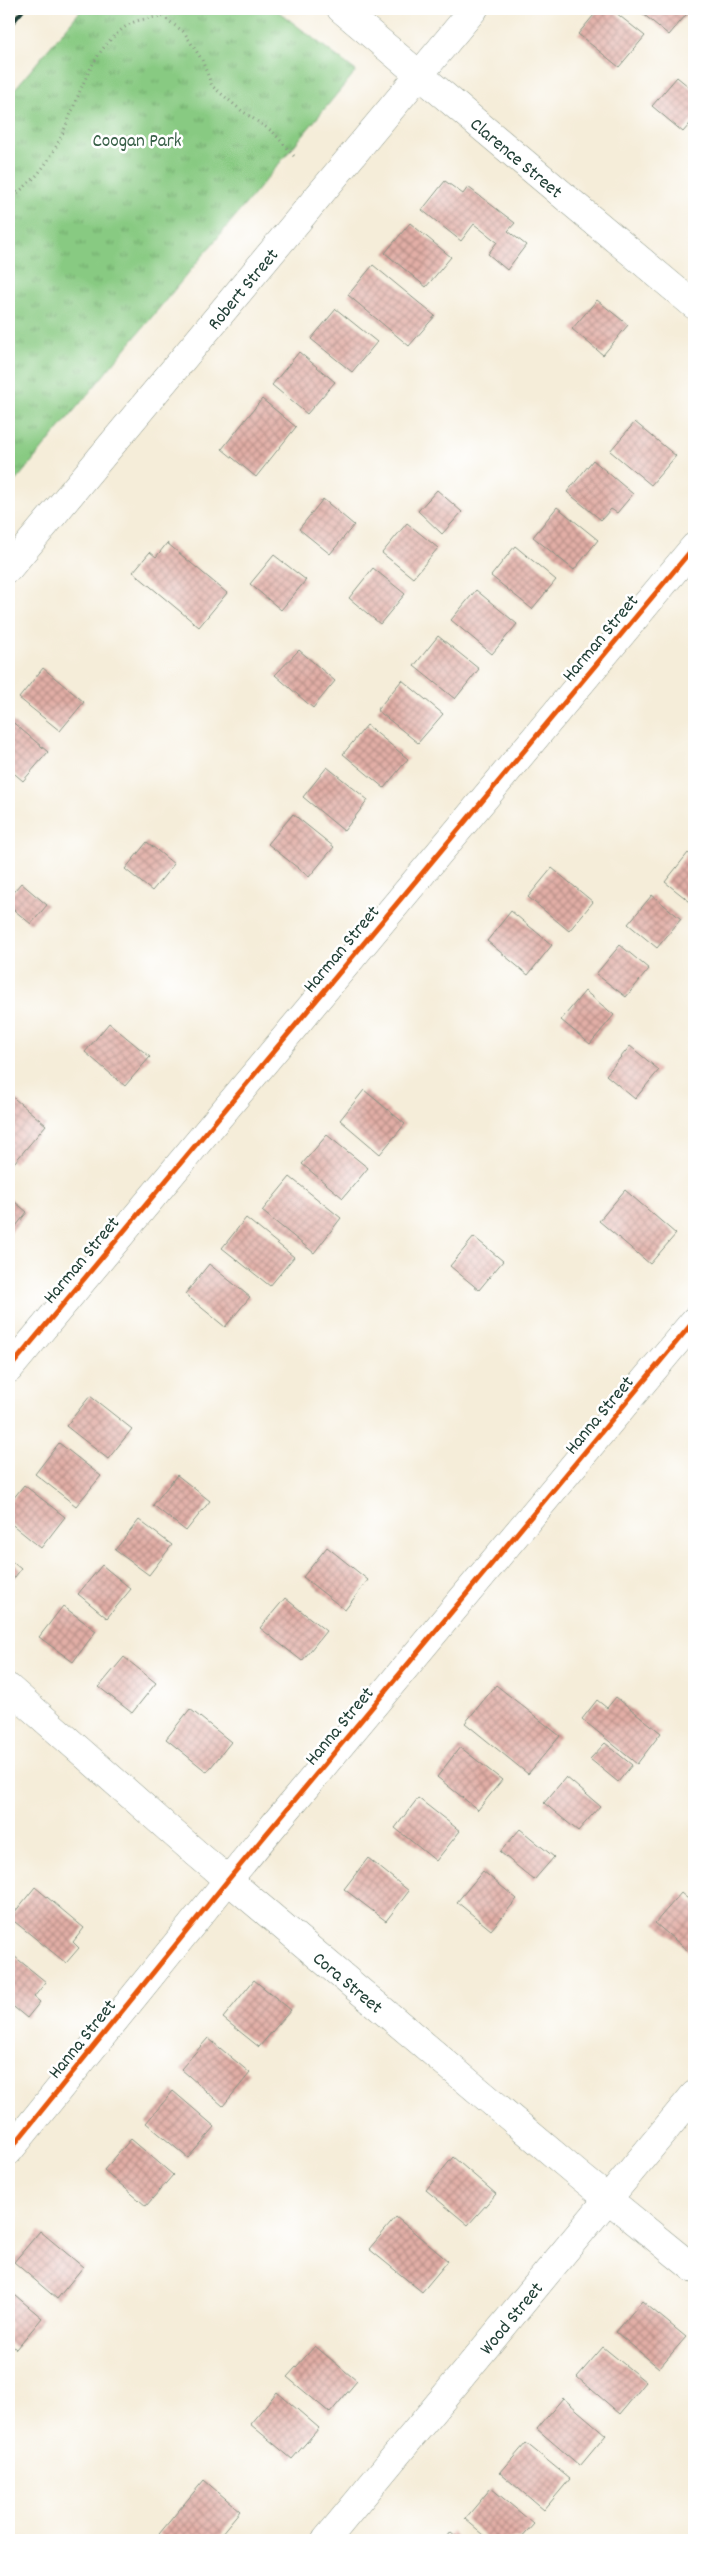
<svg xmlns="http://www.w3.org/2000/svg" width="703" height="2549" font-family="Dekko,sans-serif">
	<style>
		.park { fill: url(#park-tufts); stroke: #54845b }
		.building { fill: url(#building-cross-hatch) }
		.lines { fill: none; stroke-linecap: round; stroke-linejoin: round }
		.street-casing { stroke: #8a9586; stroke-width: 29 }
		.path { stroke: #8a9586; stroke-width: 3; stroke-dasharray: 1 4; stroke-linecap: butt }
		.street { stroke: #fff; stroke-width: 28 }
		.rail { stroke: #1f3d34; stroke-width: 4 }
		.cycleway-casing { stroke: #fff; stroke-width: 8 }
		.cycleway { stroke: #e8590c; stroke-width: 5 }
		.labels { text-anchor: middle; stroke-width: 5; stroke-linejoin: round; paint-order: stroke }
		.park-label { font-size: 19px; fill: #396048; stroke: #fff }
		.street-label { font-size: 19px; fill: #1f3d34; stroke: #fff }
	</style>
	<defs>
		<pattern id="park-tufts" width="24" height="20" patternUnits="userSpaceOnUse" patternTransform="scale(1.25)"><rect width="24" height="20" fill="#88ca82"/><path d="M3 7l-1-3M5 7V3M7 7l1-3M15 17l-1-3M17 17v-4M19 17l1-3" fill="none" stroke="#6fa56b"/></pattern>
		<pattern id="building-cross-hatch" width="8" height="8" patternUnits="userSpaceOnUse" patternTransform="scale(1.25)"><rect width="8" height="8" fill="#e2aea6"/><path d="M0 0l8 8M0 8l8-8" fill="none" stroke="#b78f88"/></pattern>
	</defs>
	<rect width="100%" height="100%" fill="#fff"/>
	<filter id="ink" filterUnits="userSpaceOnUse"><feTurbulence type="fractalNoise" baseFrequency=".02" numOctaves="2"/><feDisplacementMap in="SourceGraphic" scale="10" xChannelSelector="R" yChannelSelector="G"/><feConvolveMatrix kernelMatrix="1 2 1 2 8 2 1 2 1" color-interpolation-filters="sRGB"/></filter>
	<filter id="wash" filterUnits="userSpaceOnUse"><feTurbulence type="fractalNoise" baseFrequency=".0096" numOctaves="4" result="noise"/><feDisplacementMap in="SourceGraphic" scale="20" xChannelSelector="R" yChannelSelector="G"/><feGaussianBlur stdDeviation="1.12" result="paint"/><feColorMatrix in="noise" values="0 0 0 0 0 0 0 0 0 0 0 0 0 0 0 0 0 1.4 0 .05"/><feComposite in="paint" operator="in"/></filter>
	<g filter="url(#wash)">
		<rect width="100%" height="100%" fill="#f5edd9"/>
		<path class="park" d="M82 9H275L356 71 9 489V96Z"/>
		<g id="blocks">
			<g class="building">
				<path d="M599 9H611L645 36 619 67 578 34Z"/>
				<path d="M637 9H691L669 35Z"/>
				<path d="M677 77 694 91V119L683 132 652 106Z"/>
				<path d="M445 181 463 194 468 187 515 223 508 231 526 245 507 270 488 254 497 242 474 224 461 241 422 210Z"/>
				<path d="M410 223 451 257 426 287 385 253Z"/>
				<path d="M373 265 435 316 409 346 348 295Z"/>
				<path d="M597 300 628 325 603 355 572 329Z"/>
				<path d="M336 309 377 342 352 372 311 339Z"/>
				<path d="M299 352 335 382 307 414 272 385Z"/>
				<path d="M262 399 296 427 256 477 222 449Z"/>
				<path d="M635 422 676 456 651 485 610 451Z"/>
				<path d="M593 460 633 494 617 513 611 509 601 520 567 492Z"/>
				<path d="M437 490 462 512 442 534 418 511Z"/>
				<path d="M323 499 354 525 330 554 299 529Z"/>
				<path d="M557 507 598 540 574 570 533 537Z"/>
				<path d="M407 523 438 548 413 578 382 553Z"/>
				<path d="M167 543 227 593 199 627 133 572 150 552 156 557Z"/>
				<path d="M515 546 556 580 532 609 491 576Z"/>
				<path d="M274 555 306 580 281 610 250 584Z"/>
				<path d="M373 568 405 594 380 624 349 598Z"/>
				<path d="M476 590 517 624 492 654 451 620Z"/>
				<path d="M438 636 479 669 455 699 414 666Z"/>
				<path d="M299 650 335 681 313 708 275 675Z"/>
				<path d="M43 668 84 702 60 731 19 698Z"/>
				<path d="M402 680 443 714 418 743 377 710Z"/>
				<path d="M9 719 48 752 23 781 9 769Z"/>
				<path d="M367 725 408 759 384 788 343 754Z"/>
				<path d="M327 767 368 800 344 831 303 797Z"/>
				<path d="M293 814 334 847 309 877 268 844Z"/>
				<path d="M147 842 174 864 152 891 125 869Z"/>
				<path d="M688 853 694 858V905L665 882Z"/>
				<path d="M552 868 593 902 569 931 528 897Z"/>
				<path d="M21 883 47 905 31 924 9 906V897Z"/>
				<path d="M652 895 681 919 657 948 628 924Z"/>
				<path d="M511 911 552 945 528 975 487 941Z"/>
				<path d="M620 945 649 969 626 997 596 974Z"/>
				<path d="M585 991 614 1015 590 1044 561 1020Z"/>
				<path d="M109 1023 150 1057 125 1086 85 1052Z"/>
				<path d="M630 1046 659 1070 635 1099 606 1075Z"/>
				<path d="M364 1090 405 1124 380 1154 340 1120Z"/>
				<path d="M9 1094 46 1125 14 1163 9 1159Z"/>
				<path d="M327 1135 368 1168 343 1198 302 1164Z"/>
				<path d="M290 1177 341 1218 314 1253 262 1211Z"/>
				<path d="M625 1190 676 1234 650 1264 599 1221Z"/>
				<path d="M9 1197 27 1212 9 1235Z"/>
				<path d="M246 1218 294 1257 270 1286 222 1248Z"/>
				<path d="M474 1237 503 1261 479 1290 450 1266Z"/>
				<path d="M209 1264 250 1297 225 1327 185 1294Z"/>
				<path d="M90 1396 132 1429 108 1459 66 1426Z"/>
				<path d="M59 1443 101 1476 76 1506 35 1474Z"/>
				<path d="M177 1475 210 1501 186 1531 153 1505Z"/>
				<path d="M24 1485 65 1517 41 1548 9 1522V1504Z"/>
				<path d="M139 1520 172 1545 149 1575 115 1550Z"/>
				<path d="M327 1547 368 1580 345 1610 303 1577Z"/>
				<path d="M9 1559 21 1569 9 1585Z"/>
				<path d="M102 1565 131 1589 107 1618 78 1594Z"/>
				<path d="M285 1598 326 1631 302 1661 260 1628Z"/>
				<path d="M63 1606 96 1631 73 1662 39 1637Z"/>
				<path d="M124 1657 156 1683 132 1713 99 1687Z"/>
				<path d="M496 1685 560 1736 528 1774 465 1723Z"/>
				<path d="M616 1697 661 1733 637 1764 582 1719 597 1700 607 1708Z"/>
				<path d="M190 1709 231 1742 207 1772 166 1739Z"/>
				<path d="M605 1743 632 1765 618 1782 590 1759Z"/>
				<path d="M460 1747 502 1780 478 1810 437 1777Z"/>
				<path d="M566 1777 600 1806 578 1831 544 1803Z"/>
				<path d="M418 1798 460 1831 436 1861 395 1828Z"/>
				<path d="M520 1829 554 1857 534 1880 500 1852Z"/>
				<path d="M368 1858 409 1891 386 1921 344 1889Z"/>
				<path d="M483 1871 517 1899 491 1930 457 1902Z"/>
				<path d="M35 1887 84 1928 73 1942 79 1948 66 1963 10 1918Z"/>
				<path d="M681 1893 694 1904V1956L655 1923Z"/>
				<path d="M9 1952 46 1982 34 1997 40 2002 27 2018 9 2003Z"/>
				<path d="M254 1980 291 2010 259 2047 223 2018Z"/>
				<path d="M208 2038 250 2073 223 2106 181 2069Z"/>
				<path d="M173 2091 215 2127 188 2158 146 2123Z"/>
				<path d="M131 2139 173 2175 146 2206 104 2170Z"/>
				<path d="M453 2157 496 2194 468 2225 426 2190Z"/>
				<path d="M396 2217 448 2261 422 2292 369 2249Z"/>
				<path d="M40 2231 83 2267 57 2299 14 2262Z"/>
				<path d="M9 2290 42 2318 16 2349 9 2343Z"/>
				<path d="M642 2301 686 2337 659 2368 616 2332Z"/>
				<path d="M315 2346 357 2381 330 2413 287 2377Z"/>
				<path d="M603 2347 646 2382 620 2414 577 2377Z"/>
				<path d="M277 2392 319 2428 292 2459 250 2424Z"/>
				<path d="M563 2398 606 2435 580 2466 537 2429Z"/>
				<path d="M526 2443 570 2479 544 2510 500 2473Z"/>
				<path d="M204 2480 240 2511 221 2534 228 2539 166 2540 159 2534Z"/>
				<path d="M491 2488 534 2524 520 2540H490L465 2519Z"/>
				<path d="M451 2532 461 2540H445Z"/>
			</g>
		</g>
	</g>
	<g filter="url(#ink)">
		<use href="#blocks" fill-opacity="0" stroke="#8a9586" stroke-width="1"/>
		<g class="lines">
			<defs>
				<g id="street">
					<path id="s1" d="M341 9 694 305"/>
					<path id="s2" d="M9 568 474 9"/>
					<path d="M9 1369 694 547"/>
					<path id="s3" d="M9 1688 196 1853 575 2172 694 2269"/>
					<path d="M9 2151 228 1880 694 1321"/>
					<path id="s4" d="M326 2540 694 2095"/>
				</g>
			</defs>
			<use href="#street" class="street-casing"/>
			<path class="path" d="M9 198C80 156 66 66 128 25 137 19 152 18 162 16L184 32 202 60 212 86 242 111 273 132 294 156"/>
			<use href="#street" class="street"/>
			<path class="rail" d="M9 27 24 9"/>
			<defs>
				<g id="cycleway">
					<path d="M9 1369 694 547"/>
					<path d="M9 2151 228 1880 694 1321"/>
				</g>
			</defs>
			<use href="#cycleway" class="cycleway-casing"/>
			<use href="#cycleway" class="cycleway"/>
		</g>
	</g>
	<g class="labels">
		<g class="park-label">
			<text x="137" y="146">Coogan Park</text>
		</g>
		<g class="street-label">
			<text dy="7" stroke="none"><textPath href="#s1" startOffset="230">Clarence Street</textPath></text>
			<text dy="7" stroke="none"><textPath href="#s2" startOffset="364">Robert Street</textPath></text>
			<text transform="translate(599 637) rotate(-50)" y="7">Harman Street</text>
			<text transform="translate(340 948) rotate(-50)" y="7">Harman Street</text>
			<text transform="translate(80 1259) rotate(-50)" y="7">Harman Street</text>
			<text transform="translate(598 1414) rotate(-50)" y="7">Hanna Street</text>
			<text transform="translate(338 1725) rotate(-50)" y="7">Hanna Street</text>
			<text dy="7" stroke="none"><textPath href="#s3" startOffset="449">Cora Street</textPath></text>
			<text transform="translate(81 2038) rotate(-51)" y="7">Hanna Street</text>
			<text dy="7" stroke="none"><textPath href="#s4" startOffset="289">Wood Street</textPath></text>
		</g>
	</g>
	<rect width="703" height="2549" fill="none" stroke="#fff" stroke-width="30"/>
</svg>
